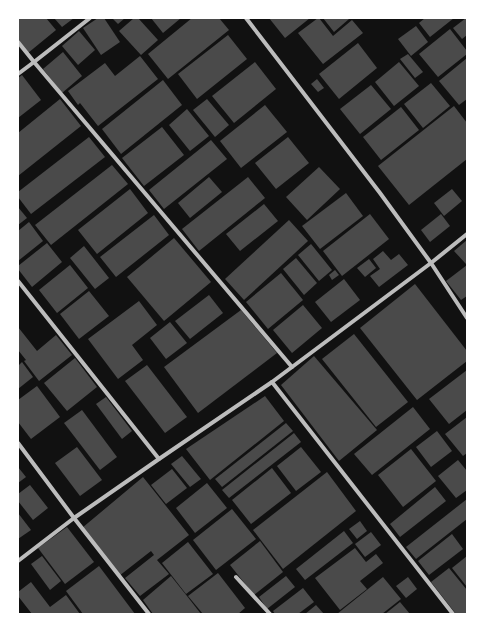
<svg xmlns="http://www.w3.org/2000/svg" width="485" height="632" font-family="Figtree,sans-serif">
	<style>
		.building { fill: #4a4a4a }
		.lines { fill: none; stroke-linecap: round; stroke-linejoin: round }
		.minor { stroke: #bcbcbc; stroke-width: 4 }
	</style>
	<rect width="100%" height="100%" fill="#111"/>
	<g class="building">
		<path d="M18 18H46L56 30 28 53 18 40Z"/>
		<path d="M54 18H74L62 27Z"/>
		<path d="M98 18H104L120 42 101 55 83 28Z"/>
		<path d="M112 18H125L118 24Z"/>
		<path d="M134 18H138L158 40 141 55 119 31Z"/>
		<path d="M151 18H181L163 33Z"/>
		<path d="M192 18H219L229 30 168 79 148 54Z"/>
		<path d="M269 18H310L285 38Z"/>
		<path d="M318 18H319L333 36 352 20 363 33 323 64 298 33Z"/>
		<path d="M323 18H348L349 19 334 32Z"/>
		<path d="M425 18H454L430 37 419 23Z"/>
		<path d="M466 18H467V35L462 39 453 28Z"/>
		<path d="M416 26 428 42 411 56 398 39Z"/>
		<path d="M450 29 467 51V54L438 77 419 54Z"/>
		<path d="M79 31 95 50 78 65 62 46Z"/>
		<path d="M228 35 247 59 197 99 178 74Z"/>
		<path d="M358 43 377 68 339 99 319 74Z"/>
		<path d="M63 52 82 76 62 93 43 69Z"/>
		<path d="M408 54 423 72 415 78 400 59Z"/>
		<path d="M140 56 158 79 98 126 80 103 78 105 68 91 105 63 115 76Z"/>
		<path d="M467 58V99L459 105 439 81Z"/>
		<path d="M255 62 276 89 234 123 212 96Z"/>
		<path d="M399 62 419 86 394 106 375 82Z"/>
		<path d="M22 75 41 100 18 118V78Z"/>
		<path d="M317 79 324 88 318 92 311 84Z"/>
		<path d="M163 80 182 105 121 154 102 129Z"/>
		<path d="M431 83 450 106 423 128 404 104Z"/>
		<path d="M371 85 391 109 360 134 340 109Z"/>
		<path d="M60 99 81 126 18 176V133Z"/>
		<path d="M207 99 229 125 215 137 193 110Z"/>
		<path d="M265 105 287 132 241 168 220 141Z"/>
		<path d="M454 106 467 123V159L409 205 378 166Z"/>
		<path d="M401 107 419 130 381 160 363 137Z"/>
		<path d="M187 109 209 136 190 151 169 125Z"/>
		<path d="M162 127 184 155 144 186 122 158Z"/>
		<path d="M89 137 105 157 31 214 18 197V192Z"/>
		<path d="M288 137 309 163 276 189 255 163Z"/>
		<path d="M211 140 227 159 164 209 149 190Z"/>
		<path d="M112 165 128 184 51 245 35 225Z"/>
		<path d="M319 167 340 189 307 220 286 197Z"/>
		<path d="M209 177 222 192 190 218 178 203Z"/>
		<path d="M248 177 265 198 199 251 182 229Z"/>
		<path d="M130 189 148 213 97 254 78 230Z"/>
		<path d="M452 189 462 201 444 216 434 203Z"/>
		<path d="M346 193 363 216 320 249 302 226Z"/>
		<path d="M264 204 278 221 240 251 226 234Z"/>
		<path d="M18 207 27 218 18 225Z"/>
		<path d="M370 214 389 239 342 276 323 251Z"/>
		<path d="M441 214 450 226 430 242 421 230Z"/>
		<path d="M154 215 169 235 116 277 100 257Z"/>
		<path d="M289 220 308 241 244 300 225 279Z"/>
		<path d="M29 222 43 241 18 261V231Z"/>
		<path d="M174 238 211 282 164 321 127 277Z"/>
		<path d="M467 240V264H466L454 251Z"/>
		<path d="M47 243 62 262 32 287 18 269V266Z"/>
		<path d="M311 244 332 270 319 281 298 255Z"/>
		<path d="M84 246 109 278 95 289 70 258Z"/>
		<path d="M383 251 391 260 399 254 408 265 379 287 370 276 380 269 373 259Z"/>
		<path d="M296 258 317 283 304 295 283 269Z"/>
		<path d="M369 259 376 268 365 277 357 268Z"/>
		<path d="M70 265 88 288 57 313 39 290Z"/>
		<path d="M467 265V296L461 300 446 281Z"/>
		<path d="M335 270 339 275 332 280 329 275Z"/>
		<path d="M281 273 303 300 268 329 246 302Z"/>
		<path d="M344 279 360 300 331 322 315 302Z"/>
		<path d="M415 284 467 351V361L417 400 360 328Z"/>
		<path d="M89 291 109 316 79 339 60 314Z"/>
		<path d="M209 295 223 313 190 339 175 321Z"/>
		<path d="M139 301 157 325 132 345 143 360 118 379 88 339Z"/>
		<path d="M303 305 322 328 292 353 273 330Z"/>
		<path d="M241 310 277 353 198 413 164 367Z"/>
		<path d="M170 322 187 343 166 359 150 338Z"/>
		<path d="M18 327 37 351 56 335 72 355 39 381 24 361 26 360 18 350Z"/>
		<path d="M354 334 408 402 376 427 322 359Z"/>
		<path d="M314 356 377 430 339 461 281 385Z"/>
		<path d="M75 358 97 387 67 411 44 383Z"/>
		<path d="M22 362 33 377 18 389V366Z"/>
		<path d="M147 365 187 417 165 433 125 381Z"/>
		<path d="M467 370V410L449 424 429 399Z"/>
		<path d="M37 386 60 417 31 439 18 422V400Z"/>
		<path d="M265 396 284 421 210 480 186 449Z"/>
		<path d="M106 397 132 431 122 439 96 404Z"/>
		<path d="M413 407 430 429 372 475 354 454Z"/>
		<path d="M82 410 117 457 100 470 64 423Z"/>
		<path d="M467 417V453L463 456 445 434Z"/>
		<path d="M286 423 293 431 222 487 215 479Z"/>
		<path d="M437 431 452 451 431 467 416 447Z"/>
		<path d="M294 433 301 442 229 498 222 490Z"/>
		<path d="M77 447 102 480 80 496 55 463Z"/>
		<path d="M301 447 321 472 296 491 277 466Z"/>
		<path d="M411 449 436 481 403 507 378 475Z"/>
		<path d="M182 456 201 479 190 487 171 464Z"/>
		<path d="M458 460 467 471V490L456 498 438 476Z"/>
		<path d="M18 467 26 477 18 483Z"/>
		<path d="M272 468 291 493 251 524 232 500Z"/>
		<path d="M172 469 187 488 166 504 151 485Z"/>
		<path d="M327 472 356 511 283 569 253 530Z"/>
		<path d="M143 477 189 535 157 560 169 574 140 596 125 578 154 555 151 551 119 576 82 528Z"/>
		<path d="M207 483 227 508 195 533 176 508Z"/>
		<path d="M30 485 48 508 33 520 18 501V494Z"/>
		<path d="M435 487 446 501 400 537 390 524Z"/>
		<path d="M467 499V519L416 559 406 547Z"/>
		<path d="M232 509 256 539 216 570 193 540Z"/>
		<path d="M18 513 31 530 18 539Z"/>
		<path d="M360 521 367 531 357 539 349 529Z"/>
		<path d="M67 527 94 562 65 584 38 548Z"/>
		<path d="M344 531 353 543 305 580 296 569Z"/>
		<path d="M371 532 381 545 365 557 355 544Z"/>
		<path d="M452 534 463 549 429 575 418 561Z"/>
		<path d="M260 541 283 572 254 595 230 565Z"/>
		<path d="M188 542 213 574 186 594 162 563Z"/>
		<path d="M355 548 366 562 376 554 383 563 360 581 367 589 340 610 315 578Z"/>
		<path d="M42 556 61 581 50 590 31 564Z"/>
		<path d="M467 556V587L452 568Z"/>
		<path d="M99 566 135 614H83L66 591Z"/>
		<path d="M449 568 467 590V614H456L431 582Z"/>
		<path d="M218 573 245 608 238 614H203L188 596Z"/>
		<path d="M171 576 187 596 201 614H153L143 600Z"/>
		<path d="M286 576 295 587 267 609 259 597Z"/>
		<path d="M383 577 401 599 382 614H337Z"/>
		<path d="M408 577 417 589 406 598 396 586Z"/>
		<path d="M31 582 50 607 66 595 80 614H32L18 596V592Z"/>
		<path d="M303 588 314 602 298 614H275L273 611Z"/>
		<path d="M400 602 410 614H385Z"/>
		<path d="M316 605 324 614H305Z"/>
	</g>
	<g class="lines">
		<g class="minor">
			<path d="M246 18 380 193 431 263 467 318"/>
			<path d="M18 42 34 62 292 367"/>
			<path d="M18 74 34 62 90 18"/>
			<path d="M18 281 159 459"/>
			<path d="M272 382 453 614"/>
			<path d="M18 443 74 518 149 614"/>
			<path d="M18 561 74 518 159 459 272 382 431 263 467 234"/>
			<path d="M236 577 270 614"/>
		</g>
	</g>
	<rect width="485" height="632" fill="none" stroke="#ffffff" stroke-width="38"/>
</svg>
